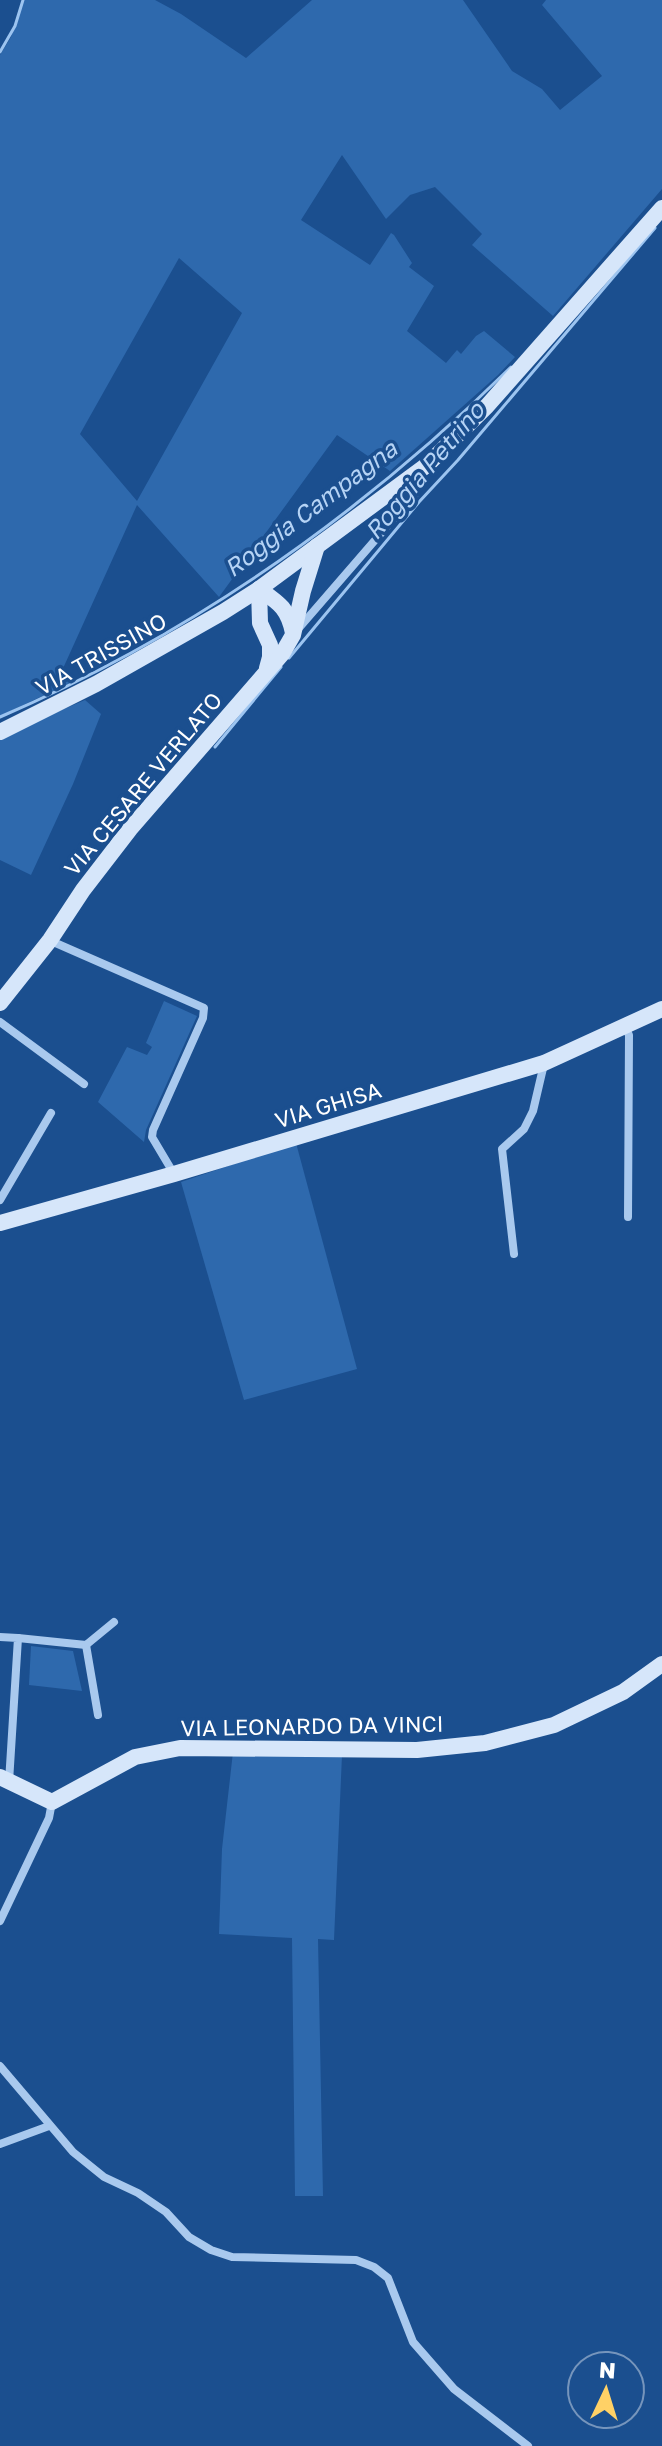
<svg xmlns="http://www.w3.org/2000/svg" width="662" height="2446" font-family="'Golos Text',sans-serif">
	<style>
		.green { fill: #2e69ad; fill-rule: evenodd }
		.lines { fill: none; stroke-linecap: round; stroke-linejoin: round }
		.stream { stroke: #9cc4f0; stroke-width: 3 }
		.street { stroke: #a9c9ee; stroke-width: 8 }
		.secondary { stroke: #d6e6fa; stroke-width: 16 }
		.labels { text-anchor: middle; stroke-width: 7; stroke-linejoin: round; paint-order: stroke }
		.street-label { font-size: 22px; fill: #fff; stroke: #1b4f8f }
		.water-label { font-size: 24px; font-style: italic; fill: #b5d3f5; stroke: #1b4f8f }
	</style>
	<rect width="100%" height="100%" fill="#1b4f8f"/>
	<g class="green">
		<path d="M23 0H155L181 14 246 58 312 0H463L512 71 542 89 560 110 602 76 542 5 546 0H662V189L553 316 472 245 482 234 435 187 410 195 386 219 342 155 301 220 370 265 391 233 394 235 412 263 409 267 434 286 407 331 446 363 457 350 461 354 476 336 484 331 515 357 498 375 390 471 337 435 219 597 137 505 60 675 70 683 0 716V55L11 37ZM179 258 242 313 137 501 80 434Z"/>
		<path d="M85 700 101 714 73 784 31 875 0 860V736Z"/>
		<path d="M164 1001 197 1016 146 1130 144 1142 98 1102 127 1047 147 1055 152 1047 146 1043Z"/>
		<path d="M296 1143 357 1369 244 1400 181 1182Z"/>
		<path d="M31 1646 73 1651 82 1691 29 1685Z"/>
		<path d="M233 1752 342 1755 334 1940 318 1939 323 2196H295L292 1938 219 1934 222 1849Z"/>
	</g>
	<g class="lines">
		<g class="stream">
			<path d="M0 52 15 26 23 0"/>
			<path d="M289 658 419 502 458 460 655 228"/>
			<path d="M0 717C192 634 363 513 511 367"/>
			<path d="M215 747 281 667"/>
		</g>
		<g class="street">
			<path d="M299 628 415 494 405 481"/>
			<path d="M51 941 204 1008 203 1018 153 1130 152 1137 174 1174"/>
			<path d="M0 1022 84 1084"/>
			<path d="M625 1027 629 1035 628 1217"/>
			<path d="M0 1200 51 1113"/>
			<path d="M514 1254 502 1149 524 1129 533 1111 544 1064"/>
			<path d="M0 1637 18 1638 9 1782"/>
			<path d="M18 1638 86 1645 114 1622"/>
			<path d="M86 1645 98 1715"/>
			<path d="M0 1921 49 1818 52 1802"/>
			<path d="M0 2066 73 2152 104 2177 138 2193 166 2212 189 2237 211 2250 232 2257 356 2260 374 2267 388 2278 413 2342 454 2389 528 2446"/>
			<path d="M0 2144 49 2126"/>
		</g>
		<g class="secondary">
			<path d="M259 589 260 623 270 645V657L267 668"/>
			<path d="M259 589C279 603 288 608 293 633"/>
			<path d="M0 732 96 684 223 612 259 589 427 465 487 406 662 208"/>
			<path d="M0 1003 50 940 83 890 130 829 282 654 293 635 303 591 317 546"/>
			<path d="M0 1223 174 1174 544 1063 662 1009"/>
			<path d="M0 1777 52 1802 135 1757 180 1748 417 1750 485 1743 554 1725 623 1692 662 1664"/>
		</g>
	</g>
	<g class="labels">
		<g class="street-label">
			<text transform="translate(101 654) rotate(-29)" y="8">VIA TRISSINO</text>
			<text transform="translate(143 784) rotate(-50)" y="8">VIA CESARE VERLATO</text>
			<text transform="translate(328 1105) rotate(-17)" y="8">VIA GHISA</text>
			<text transform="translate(312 1726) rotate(-1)" y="8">VIA LEONARDO DA VINCI</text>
		</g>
		<g class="water-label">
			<text transform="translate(425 471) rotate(-50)" y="8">Roggia Petrino</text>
			<text transform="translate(311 509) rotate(-37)" y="8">Roggia Campagna</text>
		</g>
	</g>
	<g transform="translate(606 2390) rotate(4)"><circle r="38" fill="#1b4f8f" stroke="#7695bc" stroke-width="2"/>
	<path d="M0-6L14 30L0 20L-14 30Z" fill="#ffd166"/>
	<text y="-12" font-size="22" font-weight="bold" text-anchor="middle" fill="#ffffff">N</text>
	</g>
</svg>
